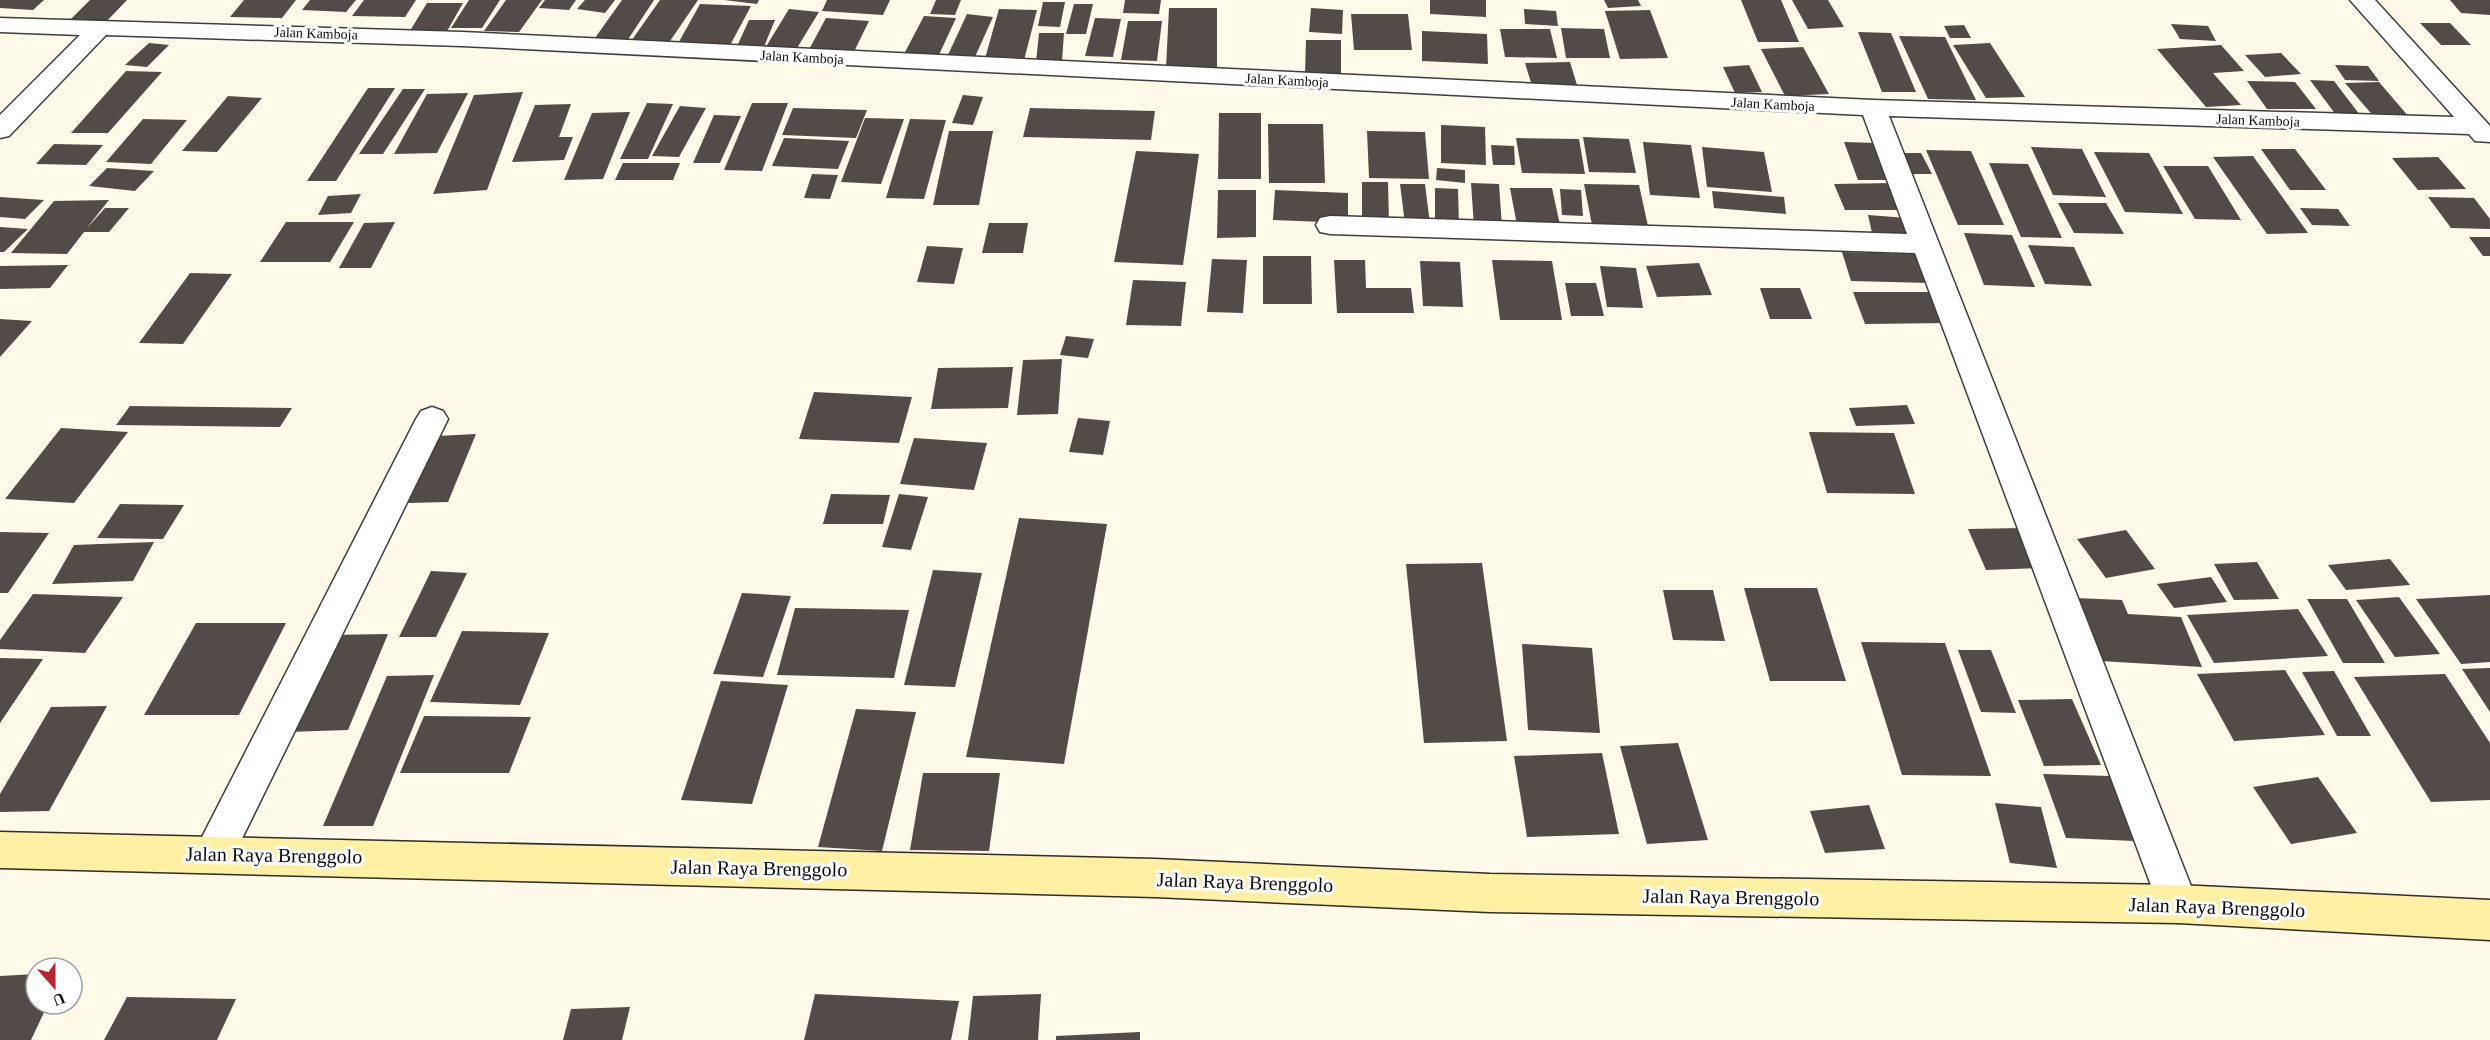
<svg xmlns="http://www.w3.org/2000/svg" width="2490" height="1040" font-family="'Times New Roman',serif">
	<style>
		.building { fill: #534b47 }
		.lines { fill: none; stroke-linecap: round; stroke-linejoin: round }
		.minor-casing { stroke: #3e3e3e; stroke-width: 3 }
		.secondary-casing { stroke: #2d2d2d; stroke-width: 3 }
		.minor { fill: #fff; fill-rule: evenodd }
		.secondary { fill: #fff0a4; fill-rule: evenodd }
		.labels { text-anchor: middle; stroke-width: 6; stroke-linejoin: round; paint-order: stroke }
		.far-street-label { font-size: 14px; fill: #0b0b0b; stroke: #fff }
		.near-street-label { font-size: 20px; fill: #0b0b0b; stroke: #fff }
	</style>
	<rect width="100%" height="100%" fill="#fff9e9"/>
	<g class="building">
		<path d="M0 0H44L33 10 0 8Z"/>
		<path d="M90 0H127L103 25 66 24Z"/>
		<path d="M244 0H296L282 18 230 17Z"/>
		<path d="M310 0H356L346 12 302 10Z"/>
		<path d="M364 0H416L405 17 352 16Z"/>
		<path d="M469 0H500L482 28H451Z"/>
		<path d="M506 0H542L519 32 484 31Z"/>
		<path d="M545 0H576L569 10 539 8Z"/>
		<path d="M585 0H615L605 13 577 9Z"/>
		<path d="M622 0H654L627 41 595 38Z"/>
		<path d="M660 0H698L666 47 629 44Z"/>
		<path d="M724 0H759L757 4Z"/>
		<path d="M827 0H890L883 15 822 11Z"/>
		<path d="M936 0H961L955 15 930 14Z"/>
		<path d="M1125 0H1161L1159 14 1123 13Z"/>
		<path d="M1430 0H1486V17L1430 14Z"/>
		<path d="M1604 0H1638L1641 6 1608 8Z"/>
		<path d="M1741 0H1781L1799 42H1758Z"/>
		<path d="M1792 0H1828L1844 27 1808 29Z"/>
		<path d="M2450 0H2490V15L2461 13Z"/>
		<path d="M1043 2H1065L1060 27 1038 26Z"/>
		<path d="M427 3H463L446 33 408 34Z"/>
		<path d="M700 4 751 6 727 51 675 49Z"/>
		<path d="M1074 4H1093L1086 34H1066Z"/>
		<path d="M1169 8H1217V68H1166Z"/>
		<path d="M1311 8 1343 10 1342 34 1309 32Z"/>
		<path d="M789 9 819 12 794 53 764 50Z"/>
		<path d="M999 9 1037 10 1023 64 984 62Z"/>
		<path d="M1524 9 1556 11 1558 26 1525 24Z"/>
		<path d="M1650 10 1668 58 1620 59 1605 11Z"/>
		<path d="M967 14 993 17 974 59 947 57Z"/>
		<path d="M1351 14H1408L1412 50H1354Z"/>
		<path d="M924 16 956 18 938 57 904 54Z"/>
		<path d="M826 18 869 21 850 60 805 57Z"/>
		<path d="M1095 18 1121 19 1113 57 1085 56Z"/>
		<path d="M749 20H775L761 54 734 53Z"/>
		<path d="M1128 21H1162L1157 61 1121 60Z"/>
		<path d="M2420 23H2450L2471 45H2441Z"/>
		<path d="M2171 24 2208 26 2216 41 2180 39Z"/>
		<path d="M1964 25 1971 38H1950L1944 26Z"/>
		<path d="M1561 28 1604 29 1610 58H1566Z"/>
		<path d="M1500 29H1550L1557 58 1505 57Z"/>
		<path d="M1422 31 1487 34 1488 64 1422 61Z"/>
		<path d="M1858 32 1891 33 1916 92H1882Z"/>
		<path d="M1039 33H1064L1062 61 1036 62Z"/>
		<path d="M1899 36 1945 37 1976 100 1928 99Z"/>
		<path d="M1306 40H1341V75L1305 74Z"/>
		<path d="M149 43 169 45 147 67 125 65Z"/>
		<path d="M1990 43 2025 97 1986 98 1953 45Z"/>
		<path d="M2221 45 2244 71 2213 73 2241 105 2206 107 2157 49Z"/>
		<path d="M1803 47 1829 94 1785 96 1761 49Z"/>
		<path d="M2281 53 2301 74 2265 77 2245 55Z"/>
		<path d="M1570 62 1577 85 1532 86 1525 63Z"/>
		<path d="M1749 65 1762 92 1735 93 1723 67Z"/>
		<path d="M2335 65 2368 66 2379 81 2345 80Z"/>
		<path d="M126 71 162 72 108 133H71Z"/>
		<path d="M2310 80 2334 81 2363 119H2339Z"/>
		<path d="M2247 81 2295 82 2316 109H2267Z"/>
		<path d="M2379 82 2409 117 2375 118 2345 83Z"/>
		<path d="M368 88H395L336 181H307Z"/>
		<path d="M403 89H425L383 154H359Z"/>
		<path d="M523 92 487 190 433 194 474 95Z"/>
		<path d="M468 93 437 153 394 154 427 94Z"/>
		<path d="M963 95 983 97 973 125 952 123Z"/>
		<path d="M228 96 262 98 217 152 182 151Z"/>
		<path d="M647 103 673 104 648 159H620Z"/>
		<path d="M752 103H788L762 171 724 170Z"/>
		<path d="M571 104 559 137H573L564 160 512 162 535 105Z"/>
		<path d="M680 106 706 108 679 157 652 156Z"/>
		<path d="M793 108 867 110 856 138 782 135Z"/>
		<path d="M1030 108 1155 111 1151 140 1023 137Z"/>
		<path d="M630 112 603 179 564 180 592 113Z"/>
		<path d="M1219 113H1261V179H1218Z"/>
		<path d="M714 115 741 116 720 163H693Z"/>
		<path d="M865 118 904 119 881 184 841 182Z"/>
		<path d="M143 119 187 120 151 164 106 162Z"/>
		<path d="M910 119 946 120 924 199 886 198Z"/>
		<path d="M1268 124H1323L1325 183H1269Z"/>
		<path d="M1441 125 1485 127 1486 165 1441 163Z"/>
		<path d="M949 131H993L979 205H933Z"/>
		<path d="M1367 131 1425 132 1429 179 1369 178Z"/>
		<path d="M1583 137 1629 139 1636 173 1589 172Z"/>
		<path d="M784 138 849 141 838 169 772 166Z"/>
		<path d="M1516 138 1579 139 1585 174 1522 173Z"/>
		<path d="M1643 142 1691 145 1700 198 1650 195Z"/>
		<path d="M1844 142 1876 143 1890 180H1858Z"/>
		<path d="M54 144 103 145 86 165 36 164Z"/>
		<path d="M1491 145 1514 146 1515 165H1493Z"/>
		<path d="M1702 147 1764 152 1772 192 1707 187Z"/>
		<path d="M2031 147 2082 149 2106 197 2053 195Z"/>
		<path d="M2261 149H2295L2326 190H2290Z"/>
		<path d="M1926 150 1971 151 2004 225H1958Z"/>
		<path d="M1136 151 1199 154 1183 265 1114 262Z"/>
		<path d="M2094 152 2149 153 2183 214 2125 212Z"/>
		<path d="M1896 153H1921L1932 174H1907Z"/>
		<path d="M2253 156 2308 233 2267 234 2213 157Z"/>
		<path d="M2438 157 2466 189 2418 190 2392 158Z"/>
		<path d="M623 163H680L673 180H615Z"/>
		<path d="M1989 163 2028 164 2062 238 2021 237Z"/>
		<path d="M2163 166H2208L2241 220 2195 219Z"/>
		<path d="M107 168 154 171 135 191 89 186Z"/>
		<path d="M1437 168 1465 170V183L1436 180Z"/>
		<path d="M812 174 838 175 830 199 804 198Z"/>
		<path d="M1362 182H1388L1389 223 1362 222Z"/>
		<path d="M1471 183 1499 184 1502 227 1474 226Z"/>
		<path d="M1893 183 1904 210H1845L1834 184Z"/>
		<path d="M1400 184H1425L1430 224H1405Z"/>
		<path d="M1584 184 1639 185 1648 226 1592 225Z"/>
		<path d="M1435 188 1458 189 1459 228 1435 227Z"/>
		<path d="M1510 188H1552L1560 225H1517Z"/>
		<path d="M1560 189 1581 190 1583 216 1562 215Z"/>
		<path d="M1218 190H1256V237L1217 238Z"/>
		<path d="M1275 190 1348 193V223L1273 220Z"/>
		<path d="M1712 191 1784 197 1786 214 1714 208Z"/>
		<path d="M361 194 351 213 318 215 328 196Z"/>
		<path d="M0 197 44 200 25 219 0 217Z"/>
		<path d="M2428 197 2474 198 2490 219V229L2451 228Z"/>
		<path d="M109 200 86 229 105 208H129L109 232H84L67 254 11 253 54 201Z"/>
		<path d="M2058 203H2106L2124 234 2074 233Z"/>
		<path d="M2300 208 2338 209 2350 226 2312 225Z"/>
		<path d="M1868 215 1907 218 1912 235 1872 233Z"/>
		<path d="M286 222H354L330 262H260Z"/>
		<path d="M395 222 371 268H339L364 223Z"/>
		<path d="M989 223H1028L1023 253H982Z"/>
		<path d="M0 227 28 229 4 252H0Z"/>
		<path d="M1964 233 2012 235 2035 287 1984 285Z"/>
		<path d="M2469 237H2490V256H2483Z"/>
		<path d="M2028 245 2074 247 2092 286 2045 284Z"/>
		<path d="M927 246 963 248 954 284 917 282Z"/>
		<path d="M1842 252 1919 254 1930 283 1851 281Z"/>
		<path d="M1263 256H1311L1312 304H1263Z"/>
		<path d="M1212 259 1247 260 1243 313 1207 312Z"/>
		<path d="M1334 260H1365L1366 288H1411L1414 313H1337Z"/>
		<path d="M1492 260 1552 261 1562 320H1500Z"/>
		<path d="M1420 261 1460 262 1463 307 1423 306Z"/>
		<path d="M1699 263 1712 295 1657 297 1646 266Z"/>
		<path d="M68 265 50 288 0 289V266Z"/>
		<path d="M1600 266 1636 268 1643 308 1607 307Z"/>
		<path d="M190 273 232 274 183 344 139 343Z"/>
		<path d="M1133 280 1186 282 1181 326 1126 325Z"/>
		<path d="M1565 283H1596L1604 316H1571Z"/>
		<path d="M1760 288H1800L1812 319H1770Z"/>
		<path d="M1853 292H1935L1949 323 1865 324Z"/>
		<path d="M0 319 32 321 0 357Z"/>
		<path d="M1066 336 1094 339 1088 358 1060 355Z"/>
		<path d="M1062 359 1058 414 1017 415 1023 360Z"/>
		<path d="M1013 367 1008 408 931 409 938 368Z"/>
		<path d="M814 392 912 397 899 443 799 439Z"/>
		<path d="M1907 405 1915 424 1856 426 1849 408Z"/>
		<path d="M130 406 292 408 280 427 116 425Z"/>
		<path d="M1078 418 1110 421 1103 455 1069 452Z"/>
		<path d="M61 428 128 432 74 503 5 499Z"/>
		<path d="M1809 432 1894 433 1915 494 1827 493Z"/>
		<path d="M476 434 448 502 408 503 437 436Z"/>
		<path d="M914 438 987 443 974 490 900 484Z"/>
		<path d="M831 494 890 495 883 524H823Z"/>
		<path d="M899 494 928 497 911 550 882 547Z"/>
		<path d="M120 504 184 505 163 539 97 538Z"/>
		<path d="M1019 518 1107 524 1064 764 966 757Z"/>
		<path d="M2022 528 2040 568 1986 570 1968 529Z"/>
		<path d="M2126 530 2155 569 2106 578 2077 539Z"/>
		<path d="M0 532 49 533 8 593H0Z"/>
		<path d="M154 542 133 581 52 584 74 545Z"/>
		<path d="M2390 559 2410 585 2346 590 2328 565Z"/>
		<path d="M2257 562 2279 599 2234 600 2214 564Z"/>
		<path d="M1482 563 1507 741 1424 743 1406 564Z"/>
		<path d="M933 570 982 573 955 687 904 685Z"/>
		<path d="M431 571 467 573 436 637H399Z"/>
		<path d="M2211 577 2227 602 2174 608 2157 584Z"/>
		<path d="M1744 588H1817L1846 681H1770Z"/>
		<path d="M1663 590H1713L1725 641 1673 640Z"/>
		<path d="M742 593 791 596 763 677 713 674Z"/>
		<path d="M33 594 123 597 85 653 0 649V640Z"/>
		<path d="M2490 595V662L2461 664 2416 599Z"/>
		<path d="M2399 597 2440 654 2395 657 2356 600Z"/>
		<path d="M2076 598 2122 600 2128 614 2181 617 2202 667 2100 661Z"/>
		<path d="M2307 599H2347L2385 663H2343Z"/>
		<path d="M795 608 909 610 894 678 777 675Z"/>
		<path d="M2298 609 2328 656 2214 663 2187 615Z"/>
		<path d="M196 623H286L239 715H144Z"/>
		<path d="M462 631 549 633 520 705 430 702Z"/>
		<path d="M388 634 348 730 287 732 330 635Z"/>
		<path d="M1861 642 1945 643 1991 776 1902 775Z"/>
		<path d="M1522 644 1592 648 1600 733 1528 730Z"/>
		<path d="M1958 650H1991L2016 713 1981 712Z"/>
		<path d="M0 658 43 659 0 723Z"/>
		<path d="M2490 668V712L2462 669Z"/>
		<path d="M2285 670 2325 735 2234 741 2197 674Z"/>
		<path d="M2334 671 2371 736H2337L2302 672Z"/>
		<path d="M2445 674 2490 743V800L2431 802 2354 677Z"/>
		<path d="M434 675 373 826H323L387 676Z"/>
		<path d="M721 681 788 685 752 804 681 800Z"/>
		<path d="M2072 699 2101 765 2044 766 2018 700Z"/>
		<path d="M107 706 49 811 0 812V794L51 707Z"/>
		<path d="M856 709 916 712 882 851 818 847Z"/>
		<path d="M424 716 531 717 509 773H400Z"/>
		<path d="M1678 743 1708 840 1647 844 1620 746Z"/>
		<path d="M1602 753 1619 834 1527 837 1514 756Z"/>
		<path d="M923 773H1000L989 851 910 850Z"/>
		<path d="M2043 774 2110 776 2135 841 2066 838Z"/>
		<path d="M2318 777 2357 833 2291 844 2253 787Z"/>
		<path d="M1995 803 2041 807 2057 868 2010 863Z"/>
		<path d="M1869 805 1885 849 1825 853 1810 811Z"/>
		<path d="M36 974V1004H48L31 1040H0V976Z"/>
		<path d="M815 994 959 1001 951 1040H804Z"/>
		<path d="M1041 994 1038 1040H968L973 996Z"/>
		<path d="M127 997 236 999 217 1040H104Z"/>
		<path d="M630 1007 622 1040H563L571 1009Z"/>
		<path d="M1140 1032V1040H1056V1036Z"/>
	</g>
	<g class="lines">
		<defs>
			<g id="minor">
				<path d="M2350 0H2375L2490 126V142L2475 141 2469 134 1889 116 2198 904 2192 918 2178 923 2164 918 2158 904 1915 253 1330 234 1320 232 1316 225 1320 218 1330 216 1907 234 1863 115 462 46 106 35 9 136 0 138V115L80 35 0 32V18L462 32 1873 100 2454 117Z"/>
				<path d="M432 407 443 411 448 419 228 867 214 873 200 867 194 854 200 841 416 419 421 411Z"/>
			</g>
			<path id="secondary" d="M0 832 1155 859 1490 874 2178 885 2490 900V940L2178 923 1490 912 1155 897 0 868Z"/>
		</defs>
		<use href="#minor" class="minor-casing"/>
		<use href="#secondary" class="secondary-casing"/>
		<use href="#minor" class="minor"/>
		<use href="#secondary" class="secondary"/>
	</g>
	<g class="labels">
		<g class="far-street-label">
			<text transform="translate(316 33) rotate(2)" y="5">Jalan Kamboja</text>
			<text transform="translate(802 57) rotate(3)" y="5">Jalan Kamboja</text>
			<text transform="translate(1287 80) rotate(3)" y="5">Jalan Kamboja</text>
			<text transform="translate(1773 104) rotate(3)" y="5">Jalan Kamboja</text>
			<text transform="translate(2258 120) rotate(2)" y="5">Jalan Kamboja</text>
		</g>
		<g class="near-street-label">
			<text transform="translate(274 855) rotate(1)" y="7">Jalan Raya Brenggolo</text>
			<text transform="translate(759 868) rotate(1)" y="7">Jalan Raya Brenggolo</text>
			<text transform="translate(1245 882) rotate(2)" y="7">Jalan Raya Brenggolo</text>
			<text transform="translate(1731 897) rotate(1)" y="7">Jalan Raya Brenggolo</text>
			<text transform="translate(2217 907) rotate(2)" y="7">Jalan Raya Brenggolo</text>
		</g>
	</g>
	<g transform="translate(54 986) rotate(159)"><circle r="28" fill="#ffffff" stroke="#9d9d9d" stroke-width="1.5"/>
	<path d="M0-4.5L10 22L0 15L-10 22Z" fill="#bb2332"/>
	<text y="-9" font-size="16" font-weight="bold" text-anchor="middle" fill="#0b0b0b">U</text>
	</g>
</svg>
